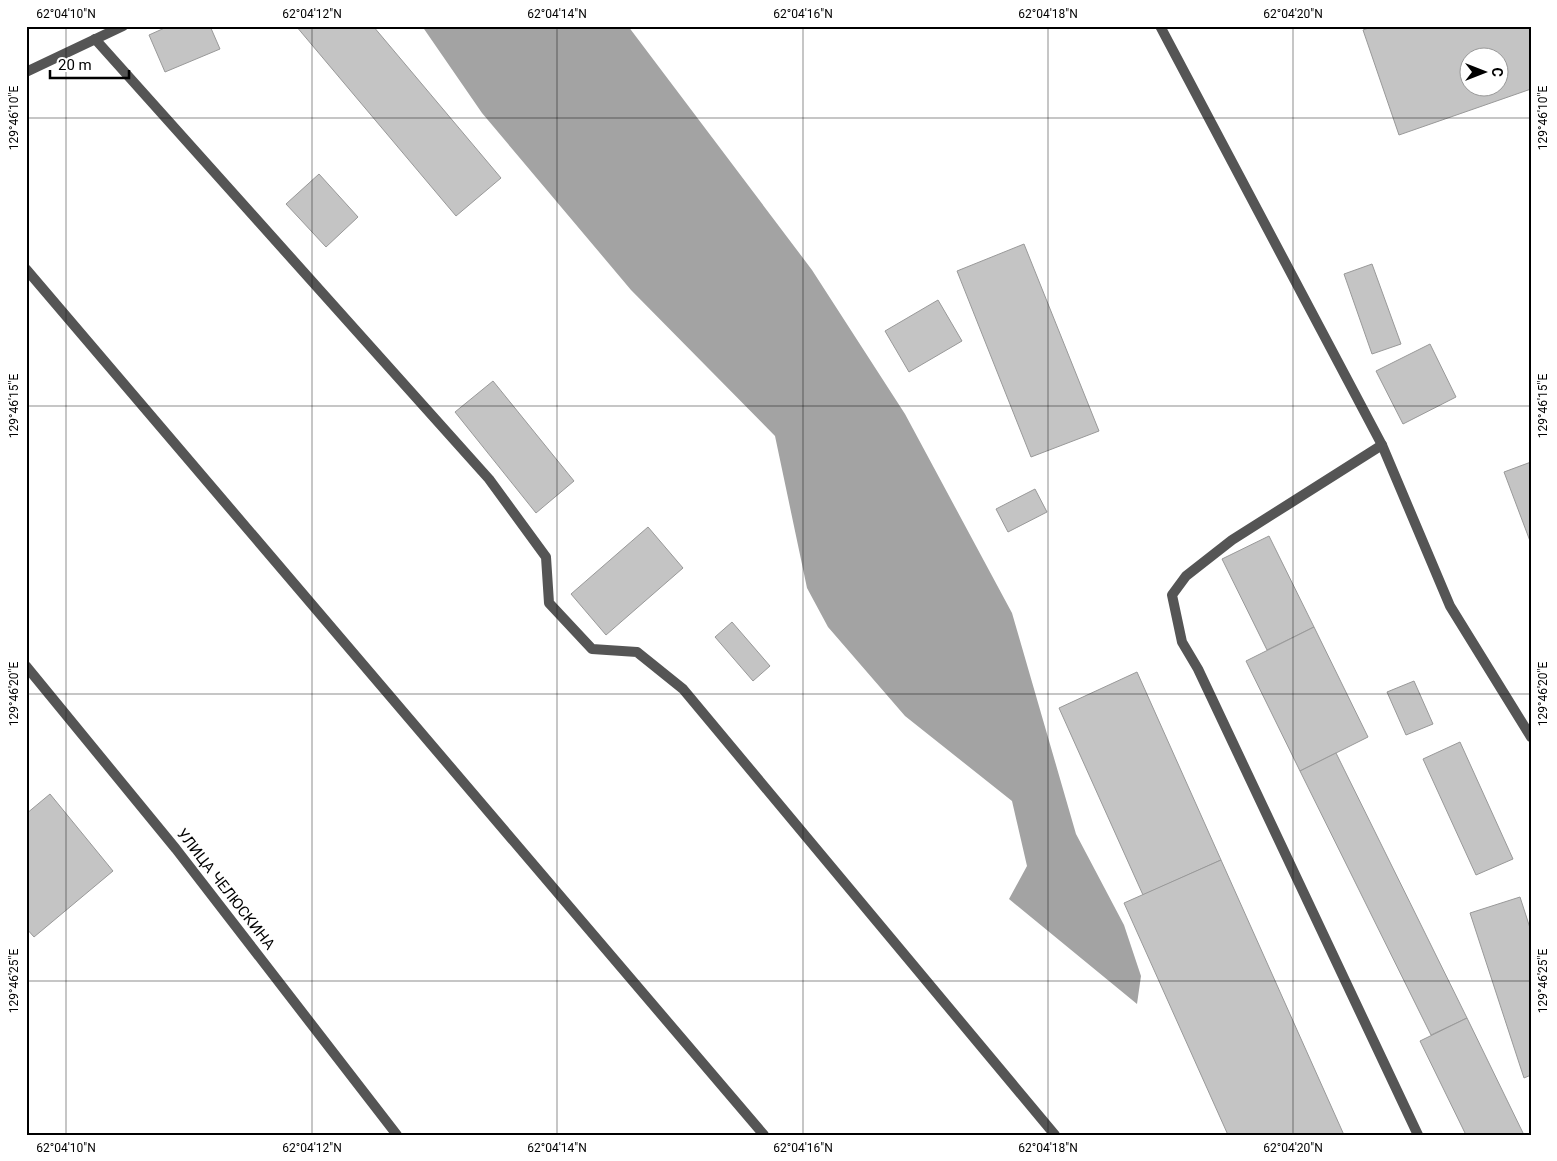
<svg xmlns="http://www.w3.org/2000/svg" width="1557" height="1161" font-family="Roboto,sans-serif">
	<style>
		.water { fill: #a3a3a3 }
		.building { fill: #c4c4c4; stroke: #999; fill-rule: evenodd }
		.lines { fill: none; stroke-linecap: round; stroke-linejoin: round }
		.lane { stroke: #555; stroke-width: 10 }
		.street { stroke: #555; stroke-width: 10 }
		.ticks { fill: none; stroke: #000; stroke-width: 1; stroke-opacity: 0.45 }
		.labels { text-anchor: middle; stroke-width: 4; stroke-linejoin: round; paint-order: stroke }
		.street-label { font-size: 15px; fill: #000; stroke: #fff }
		.neatline { fill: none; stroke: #000; stroke-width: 2 }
		.ticks-label { font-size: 12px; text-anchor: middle; fill: #000 }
	</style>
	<rect width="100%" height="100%" fill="#fff"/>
	<path class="water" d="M422 26H628L812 270 905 414 1012 613 1076 834 1124 925 1141 976 1137 1004 1009 899 1027 866 1012 801 905 716 828 627 807 588 775 436 631 290 482 113Z"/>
	<g class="building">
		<path d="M169 26H210L220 49 165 72 149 35Z"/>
		<path d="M296 26H373L501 178 456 216Z"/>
		<path d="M1374 26H1531V89L1399 135 1363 30ZM1470 58H1500V88H1470Z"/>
		<path d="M319 174 358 217 326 247 286 204Z"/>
		<path d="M1024 244 1099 431 1031 457 957 271Z"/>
		<path d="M1372 264 1401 344 1372 354 1344 274Z"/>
		<path d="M938 300 962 341 909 372 885 331Z"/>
		<path d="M1430 344 1456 397 1403 424 1376 371Z"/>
		<path d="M493 381 574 481 536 513 455 412Z"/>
		<path d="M1531 462V541H1530L1504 472Z"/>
		<path d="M1035 489 1047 512 1008 532 996 509Z"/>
		<path d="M648 527 683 568 606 635 571 594Z"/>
		<path d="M1269 536 1314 627 1267 650 1222 559Z"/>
		<path d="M732 622 770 666 753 681 715 637Z"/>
		<path d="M1314 627 1368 737 1300 771 1246 661Z"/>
		<path d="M1137 672 1221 860 1143 895 1059 708Z"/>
		<path d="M1414 681 1433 724 1406 735 1387 692Z"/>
		<path d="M1460 742 1513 859 1476 875 1423 759Z"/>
		<path d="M1336 753 1467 1018 1431 1035 1300 771Z"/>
		<path d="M50 794 113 871 34 937 26 928V814Z"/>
		<path d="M1221 860 1344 1135H1228L1124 903Z"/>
		<path d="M1520 897 1531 931V1075L1524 1078 1470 913Z"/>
		<path d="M1467 1018 1524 1135H1466L1420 1041Z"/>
	</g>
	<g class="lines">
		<g class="lane">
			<path d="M1160 26 1382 445 1450 606 1531 737"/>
			<path d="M95 39 489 479 546 557 549 603 592 649 637 652 683 689 1055 1135"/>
			<path d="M26 72 123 26"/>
			<path d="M26 269 764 1135"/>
			<path d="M1382 445 1232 540 1186 576 1172 595 1182 642 1198 669 1418 1135"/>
		</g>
		<path class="street" d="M26 666 176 849 397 1135"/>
	</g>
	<path class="ticks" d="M66 26V1135M312 26V1135M557 26V1135M803 26V1135M1048 26V1135M1293 26V1135M26 118H1531M26 406H1531M26 694H1531M26 981H1531"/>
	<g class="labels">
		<g class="street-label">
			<text transform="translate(226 889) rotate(52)" y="5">УЛИЦА ЧЕЛЮСКИНА</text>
		</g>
	</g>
	<rect width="1557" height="1161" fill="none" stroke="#ffffff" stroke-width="55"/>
	<g transform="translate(1484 72) rotate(90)"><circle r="24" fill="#ffffff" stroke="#999999"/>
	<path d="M0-4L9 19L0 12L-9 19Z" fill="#000000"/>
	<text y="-8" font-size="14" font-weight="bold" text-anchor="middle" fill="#000000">С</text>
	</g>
	<path d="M50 70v8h79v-8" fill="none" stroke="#000000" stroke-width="2.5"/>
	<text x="58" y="70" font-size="15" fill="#000000" stroke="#ffffff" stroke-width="4" paint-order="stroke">20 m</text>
	<rect x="28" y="28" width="1502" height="1106" class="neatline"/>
	<g class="ticks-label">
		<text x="66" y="18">62°04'10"N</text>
		<text x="312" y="18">62°04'12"N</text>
		<text x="557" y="18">62°04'14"N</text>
		<text x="803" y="18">62°04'16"N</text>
		<text x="1048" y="18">62°04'18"N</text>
		<text x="1293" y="18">62°04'20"N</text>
		<text transform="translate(1543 118) rotate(-90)" y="4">129°46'10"E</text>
		<text transform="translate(14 118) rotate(-90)" y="4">129°46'10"E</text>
		<text transform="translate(1543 406) rotate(-90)" y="4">129°46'15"E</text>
		<text transform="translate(14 406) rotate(-90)" y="4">129°46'15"E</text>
		<text transform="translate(1543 694) rotate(-90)" y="4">129°46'20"E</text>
		<text transform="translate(14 694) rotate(-90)" y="4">129°46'20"E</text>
		<text transform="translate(1543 981) rotate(-90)" y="4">129°46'25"E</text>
		<text transform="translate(14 981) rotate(-90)" y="4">129°46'25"E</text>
		<text x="66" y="1152">62°04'10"N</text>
		<text x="312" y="1152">62°04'12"N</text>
		<text x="557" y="1152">62°04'14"N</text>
		<text x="803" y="1152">62°04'16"N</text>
		<text x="1048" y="1152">62°04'18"N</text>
		<text x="1293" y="1152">62°04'20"N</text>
	</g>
</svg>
